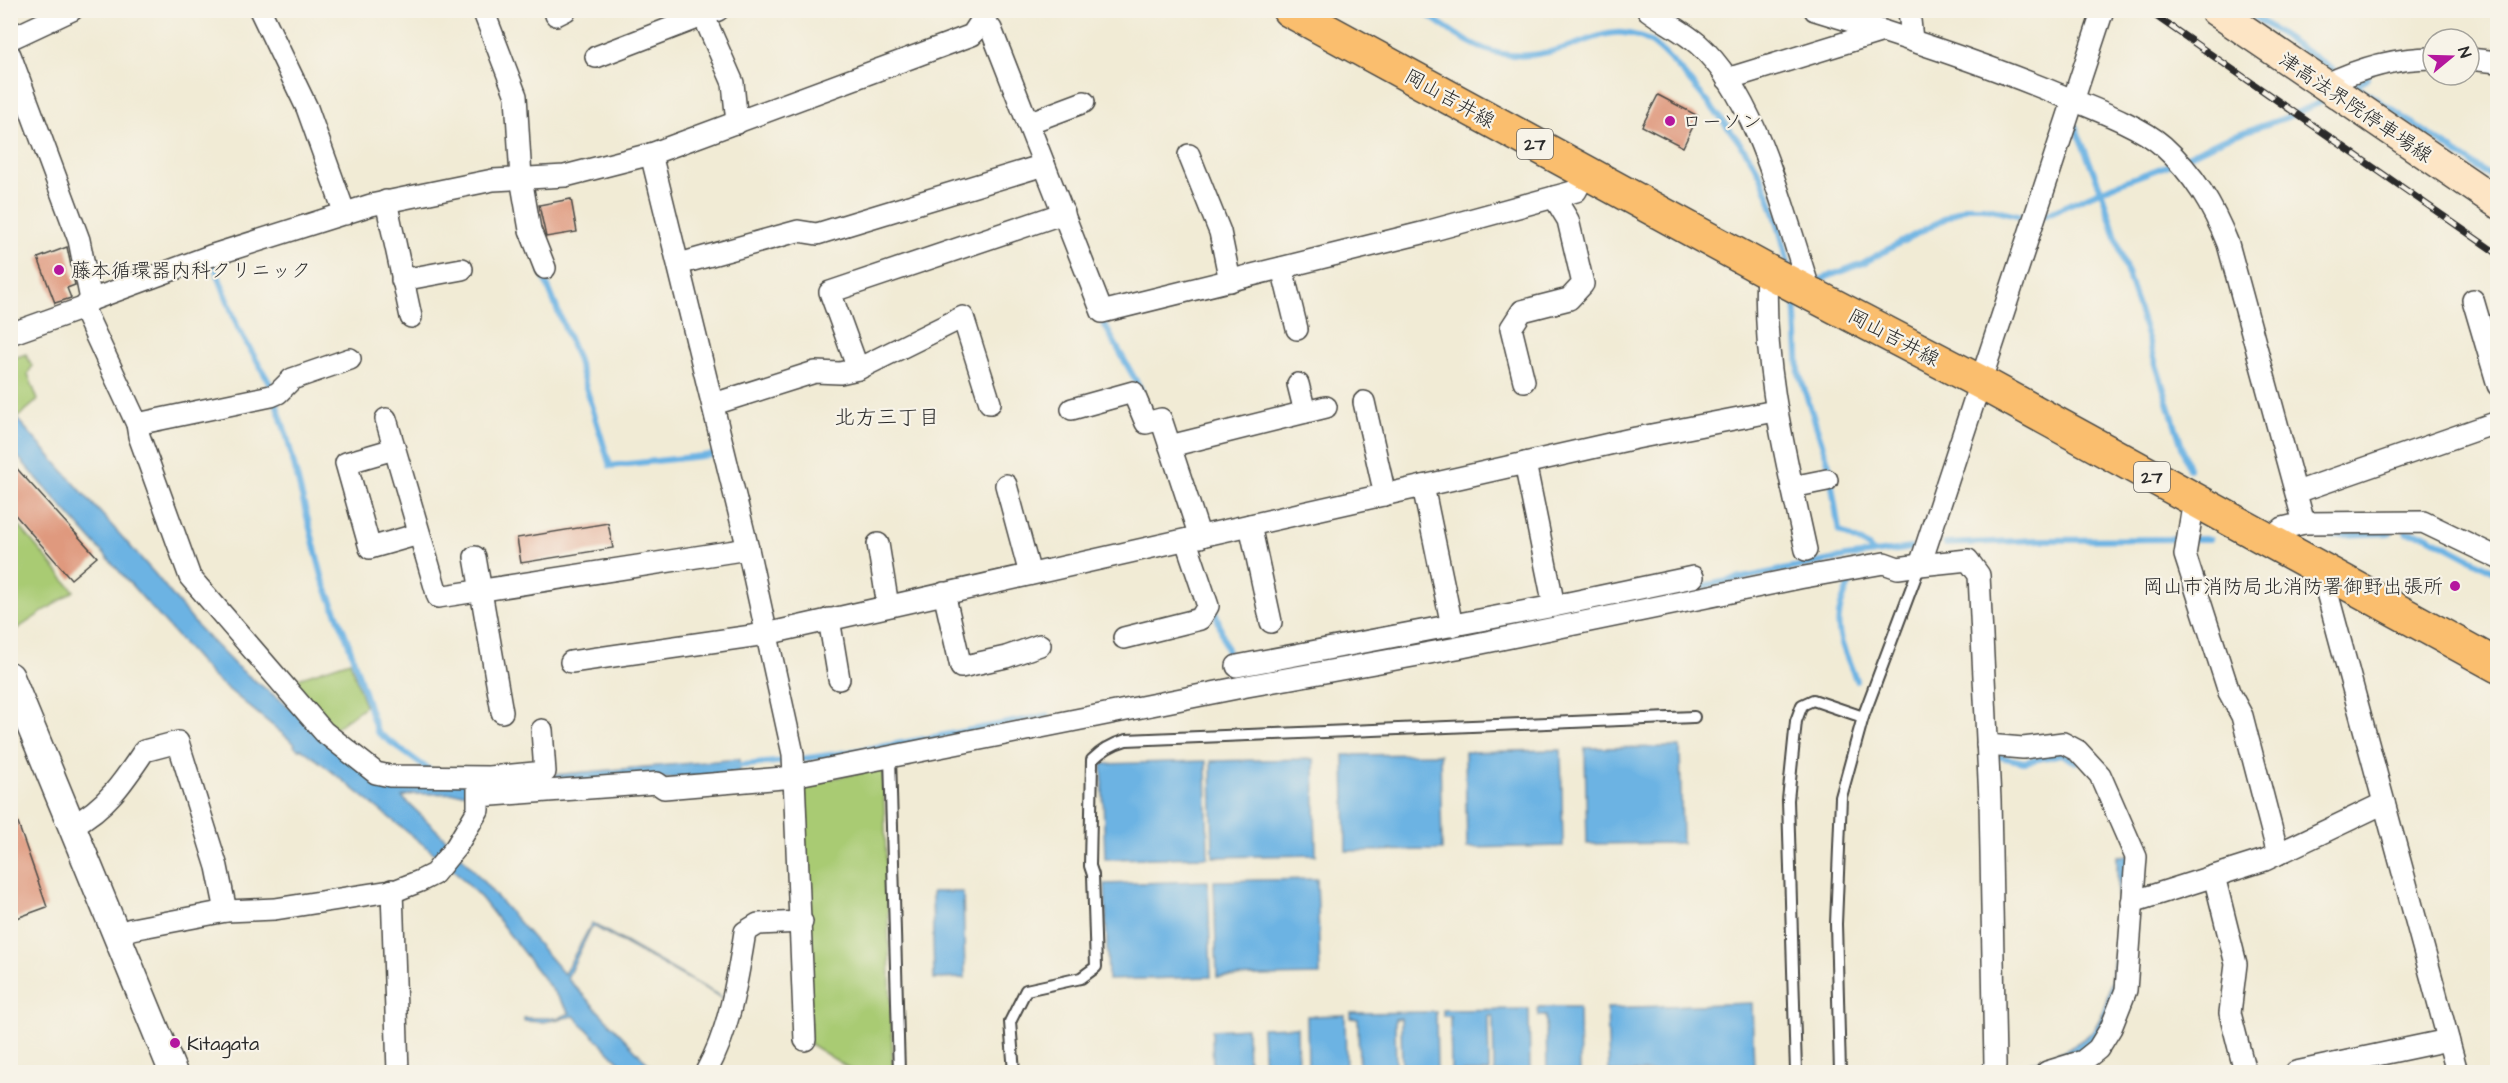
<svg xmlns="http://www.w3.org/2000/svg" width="2508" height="1083" font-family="'Architects Daughter','Klee One',sans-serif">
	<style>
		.green { fill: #a9cb73; stroke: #6a7b4f; stroke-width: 1.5 }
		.water { fill: #6cb3e3; stroke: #4c6f87; stroke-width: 1.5 }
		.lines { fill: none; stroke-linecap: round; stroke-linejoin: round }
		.stream { stroke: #6cb3e3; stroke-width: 6 }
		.building { fill: #df997e }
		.service-casing { stroke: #494844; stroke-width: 14 }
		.minor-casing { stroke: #494844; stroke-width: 24 }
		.tertiary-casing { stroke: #494844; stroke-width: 30 }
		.secondary-casing { stroke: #494844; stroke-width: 33 }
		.primary-casing { stroke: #494844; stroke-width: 36 }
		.service { stroke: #fff; stroke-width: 10 }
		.minor { stroke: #fff; stroke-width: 21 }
		.tertiary { stroke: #fff; stroke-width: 27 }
		.secondary { stroke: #fde5c5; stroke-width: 30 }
		.primary { stroke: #fabe6e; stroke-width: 33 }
		.rail-casing { stroke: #2b2b2b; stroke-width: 7 }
		.rail { stroke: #f7f3e8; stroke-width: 4.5; stroke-dasharray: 14; stroke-linecap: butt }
		.poi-dot { fill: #b5179e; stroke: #f7f3e8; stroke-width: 2 }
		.labels { text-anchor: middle; stroke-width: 4.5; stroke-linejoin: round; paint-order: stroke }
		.shield { fill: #f7f3e8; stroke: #686764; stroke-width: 1.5 }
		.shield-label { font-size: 18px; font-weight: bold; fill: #2b2b2b }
		.street-label { font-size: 20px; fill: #2b2b2b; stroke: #f7f3e8 }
		.poi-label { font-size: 20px; fill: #2b2b2b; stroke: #f7f3e8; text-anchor: start }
		.neighbourhood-label { font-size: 21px; fill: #2b2b2b; stroke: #f7f3e8 }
	</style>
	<rect width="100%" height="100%" fill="#f7f3e8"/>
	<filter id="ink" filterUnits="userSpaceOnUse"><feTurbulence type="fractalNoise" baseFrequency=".0167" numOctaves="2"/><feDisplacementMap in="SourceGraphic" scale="12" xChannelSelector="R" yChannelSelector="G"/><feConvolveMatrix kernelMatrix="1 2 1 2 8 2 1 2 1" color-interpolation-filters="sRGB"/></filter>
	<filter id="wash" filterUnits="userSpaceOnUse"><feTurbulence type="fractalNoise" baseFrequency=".008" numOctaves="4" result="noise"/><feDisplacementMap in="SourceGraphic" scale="24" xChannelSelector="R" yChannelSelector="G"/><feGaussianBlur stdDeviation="1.35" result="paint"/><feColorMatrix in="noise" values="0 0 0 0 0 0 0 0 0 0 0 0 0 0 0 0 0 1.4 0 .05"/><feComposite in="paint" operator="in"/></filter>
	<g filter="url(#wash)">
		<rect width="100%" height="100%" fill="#f1ebd5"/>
		<g class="green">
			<path d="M26 354 32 366 28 374 38 400 18 417 11 409V359Z"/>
			<path d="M11 516 74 591 17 629 11 627Z"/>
			<path d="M350 661 365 706 331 731 289 681Z"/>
			<path d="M883 768 893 1072H855L810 1044 804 784Z"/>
		</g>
		<g class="water">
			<path d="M10 411 155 574 198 627 236 666 372 772 492 780 739 759V773L474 793 414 794 402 797 448 841 564 974 592 923 728 1001 595 927 591 928 567 978 656 1072H629L574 1016 544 1022 524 1021V1018H559L570 1013 482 899 450 866 321 763 302 749H298L294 746 295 744 212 676 11 449Z"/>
			<path d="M1680 747 1682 843 1587 844 1585 748Z"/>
			<path d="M1561 750 1563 846 1467 848 1465 752Z"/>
			<path d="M1440 754 1442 850 1346 851 1344 755Z"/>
			<path d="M1314 759 1316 855 1213 857 1211 761Z"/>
			<path d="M1206 761 1208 857 1105 859 1102 764Z"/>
			<path d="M2130 855 2124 972 2096 1046 2037 1072H2006C2033 1059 2066 1055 2089 1034 2119 1008 2118 895 2117 856Z"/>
			<path d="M1317 879 1320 975 1217 977 1214 881Z"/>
			<path d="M1208 881 1211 977 1108 980 1105 884Z"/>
			<path d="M932 892H963L965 978 934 979Z"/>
			<path d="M1752 1003 1754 1072H1609L1607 1008Z"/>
			<path d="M1538 1007H1579L1580 1072H1547L1546 1016H1539Z"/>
			<path d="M1529 1009 1530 1072H1494L1493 1016H1488L1489 1072H1451L1450 1016H1443V1010Z"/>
			<path d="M1436 1012 1437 1072H1402L1401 1018 1395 1019 1396 1072H1359L1358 1019 1351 1018V1013Z"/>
			<path d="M1345 1015 1346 1072H1308L1307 1016Z"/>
			<path d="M1297 1027 1298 1072H1264L1262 1028Z"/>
			<path d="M1247 1028 1248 1072H1213L1212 1030Z"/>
		</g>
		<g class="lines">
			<g class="stream">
				<path d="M1421 10C1476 50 1503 68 1571 46 1586 41 1607 31 1623 33 1632 34 1642 37 1649 41 1672 55 1751 152 1761 177 1774 207 1783 238 1789 269"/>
				<path d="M2245 10 2338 73"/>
				<path d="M2354 84 2498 181"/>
				<path d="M2347 89 2368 78"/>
				<path d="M2075 126 2101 190 2189 469"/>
				<path d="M2041 217 2109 187 2169 165 2223 139 2285 118 2328 99"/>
				<path d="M215 267 238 328 270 384 287 437 323 580 347 639 377 732 429 770"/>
				<path d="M542 272 577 358 610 466 720 454"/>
				<path d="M1814 282 1863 263 1966 207H1983L2030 218"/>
				<path d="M1795 296 1799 373 1829 465 1839 531 1869 547 1873 553"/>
				<path d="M1099 315 1141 390"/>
				<path d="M2406 532 2426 535 2498 573"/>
				<path d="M2314 536 2390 533"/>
				<path d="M2193 539H2210"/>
				<path d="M1945 544 2041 540 2182 539"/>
				<path d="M1850 583C1829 626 1840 638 1856 680"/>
				<path d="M1624 602 1846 557 1911 548"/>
				<path d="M1214 607 1232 666"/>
				<path d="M1273 671 1531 621"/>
				<path d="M1997 756 2024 762 2061 754 2076 762"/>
				<path d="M733 766C839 758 944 735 1048 715"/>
			</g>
		</g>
		<g id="blocks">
			<g class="building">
				<path d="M1658 95 1698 116 1683 147 1642 126Z"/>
				<path d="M571 199 577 232 546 237 539 205Z"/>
				<path d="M67 247 75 285 67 288 71 298 55 303 38 258Z"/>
				<path d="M10 461 97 557 71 579 10 509Z"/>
				<path d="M608 523 613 548 521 563 517 538Z"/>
				<path d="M10 809H13L47 907 14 919 10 907Z"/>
			</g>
		</g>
	</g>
	<g filter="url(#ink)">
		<use href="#blocks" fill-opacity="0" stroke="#494844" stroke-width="1.5"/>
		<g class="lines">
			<defs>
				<g id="service">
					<path d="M890 757 899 1072"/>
					<path d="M1014 1072 1010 1022 1026 990 1081 978 1096 967 1093 875 1090 866 1092 760C1102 750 1112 744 1126 740L1694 717"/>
					<path d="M1796 1072 1788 800 1796 721 1802 705 1813 700 1863 717"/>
					<path d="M1840 1072 1836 924 1841 797 1863 717 1920 565"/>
				</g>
				<g id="minor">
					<path d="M260 10 307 108 345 214"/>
					<path d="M483 10 516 96 521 178 530 230 545 268"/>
					<path d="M701 10 733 83 737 123"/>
					<path d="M1648 10C1664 22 1683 31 1698 44 1759 98 1785 218 1811 294"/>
					<path d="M1815 10C1901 36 1987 64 2070 99 2097 110 2142 127 2163 146 2194 174 2213 206 2228 244L2304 523 2283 528 2269 541"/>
					<path d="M1909 10 1912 40"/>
					<path d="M556 15 566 10"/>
					<path d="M982 20 991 29 1102 312 1426 232 1576 191 1586 172"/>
					<path d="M10 39 72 10"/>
					<path d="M10 55 79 240 91 300"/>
					<path d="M596 57 718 10"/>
					<path d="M2469 59 2498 62"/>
					<path d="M1727 79 1883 31"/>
					<path d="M2325 85C2358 69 2396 58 2433 58"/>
					<path d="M1028 123 1084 102"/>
					<path d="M651 154 748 549 793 754 805 1040"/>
					<path d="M1189 155 1220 232 1230 281"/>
					<path d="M386 201 411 317"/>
					<path d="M679 264 798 231 817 234 1044 165"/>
					<path d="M1282 268 1297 329"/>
					<path d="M1767 271C1762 366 1786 458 1806 550"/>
					<path d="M402 280 462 269"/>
					<path d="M2473 300 2498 385"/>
					<path d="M83 308 137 424 139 436 190 577 324 732 376 773 390 776 489 777 545 772 542 730"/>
					<path d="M10 334 83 308 91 300 210 256 371 205 493 180 565 176 651 154 972 35 982 20 985 10"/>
					<path d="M858 369 830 292 1064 213"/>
					<path d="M1524 381 1511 328 1522 311 1569 299 1583 284 1568 220 1554 197"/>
					<path d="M1298 384 1305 412"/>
					<path d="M1364 402 1385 495"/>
					<path d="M714 404 815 372 840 373 858 369 963 317 990 403"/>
					<path d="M1072 409 1133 392 1146 423 1161 419 1200 537"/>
					<path d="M386 419 438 597 748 549"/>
					<path d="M137 424 271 396 278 393 292 379 350 359"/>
					<path d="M1170 446 1326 407"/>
					<path d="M394 449 346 463 370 548 419 534"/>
					<path d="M1525 463 1554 606"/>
					<path d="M1006 485 1030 574"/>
					<path d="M1423 486 1452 626"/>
					<path d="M1792 487 1827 480"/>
					<path d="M2297 492 2498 422"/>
					<path d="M2194 500 2185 555 2229 692 2242 716 2278 854"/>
					<path d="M2304 523 2423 522 2498 558"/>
					<path d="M1250 525 1271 622"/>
					<path d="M878 544 888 606"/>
					<path d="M475 557 502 712"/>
					<path d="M2321 570 2457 1072"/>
					<path d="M944 593 961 667 1006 657 1040 645"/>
					<path d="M829 619 839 679"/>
					<path d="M1124 638 1200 619 1208 606 1186 541"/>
					<path d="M571 662 766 634 1636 438 1775 411"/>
					<path d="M1237 666 1554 606 1693 577"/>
					<path d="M1987 745 2023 748 2063 743 2078 751 2100 775 2136 857 2126 990 2111 1028 2098 1049 2083 1061 2047 1072"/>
					<path d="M479 796 657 783 664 788 783 778 1247 686 1457 648 1799 578 1884 563 1898 568 1920 565"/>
					<path d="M73 825C106 808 124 781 144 751L178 742 217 867 226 911"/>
					<path d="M2214 876 2236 964 2230 1013 2245 1072"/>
					<path d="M392 890 398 1072"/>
					<path d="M2132 902 2265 860 2384 803"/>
					<path d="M117 934 132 929 226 911 275 909 397 890 420 881 434 874 456 847 478 810V784"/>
					<path d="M706 1072C730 1029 737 981 745 932L758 924 802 922"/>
					<path d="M1992 1072 1995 1065 1990 800 1979 575 1968 560 1920 565 2103 10"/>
					<path d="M2296 1072 2448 1040"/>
				</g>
				<path id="tertiary" d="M10 676 173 1072"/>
				<path id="secondary" d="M2215 10 2498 203"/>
				<path id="primary" d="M1289 10 1767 271 1982 383 2498 666"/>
			</defs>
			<use href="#service" class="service-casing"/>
			<use href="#minor" class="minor-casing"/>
			<use href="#tertiary" class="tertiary-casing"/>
			<use href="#secondary" class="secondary-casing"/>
			<use href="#primary" class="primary-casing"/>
			<use href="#service" class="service"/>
			<use href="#minor" class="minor"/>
			<use href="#tertiary" class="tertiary"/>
			<use href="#secondary" class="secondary"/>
			<use href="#primary" class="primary"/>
			<defs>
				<path id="rail" d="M2147 10 2498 254"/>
			</defs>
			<use href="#rail" class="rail-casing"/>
			<use href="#rail" class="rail"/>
		</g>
	</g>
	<g class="poi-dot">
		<circle cx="1670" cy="121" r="6"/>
		<circle cx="59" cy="270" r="6"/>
		<circle cx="2455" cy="586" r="6"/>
		<circle cx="175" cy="1043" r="6"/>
	</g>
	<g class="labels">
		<g class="shield">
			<rect x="1517" y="129" width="36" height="30" rx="4.5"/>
			<rect x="2134" y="462" width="36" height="30" rx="4.5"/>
		</g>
		<g class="shield-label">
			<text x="1535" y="150">27</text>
			<text x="2152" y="483">27</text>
		</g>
		<g class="street-label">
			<text transform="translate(1450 98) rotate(29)" y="7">岡山吉井線</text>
			<text transform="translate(2356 107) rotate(34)" y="7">津高法界院停車場線</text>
			<text transform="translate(1894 337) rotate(28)" y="7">岡山吉井線</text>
		</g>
		<g class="poi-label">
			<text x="1682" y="128">ローソン</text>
			<text x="71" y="277">藤本循環器内科クリニック</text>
			<text x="2443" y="593" text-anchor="end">岡山市消防局北消防署御野出張所</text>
			<text x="187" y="1050">Kitagata</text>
		</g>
		<g class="neighbourhood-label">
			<text x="887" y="424">北方三丁目</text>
		</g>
	</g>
	<rect width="2508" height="1083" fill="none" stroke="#f7f3e8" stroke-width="36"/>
	<g transform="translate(2451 57) rotate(71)"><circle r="28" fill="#f7f3e8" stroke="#a5a39c" stroke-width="1.5"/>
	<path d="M0-4.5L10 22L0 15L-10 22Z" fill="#b5179e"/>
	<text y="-9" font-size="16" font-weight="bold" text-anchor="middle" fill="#2b2b2b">N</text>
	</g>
</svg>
